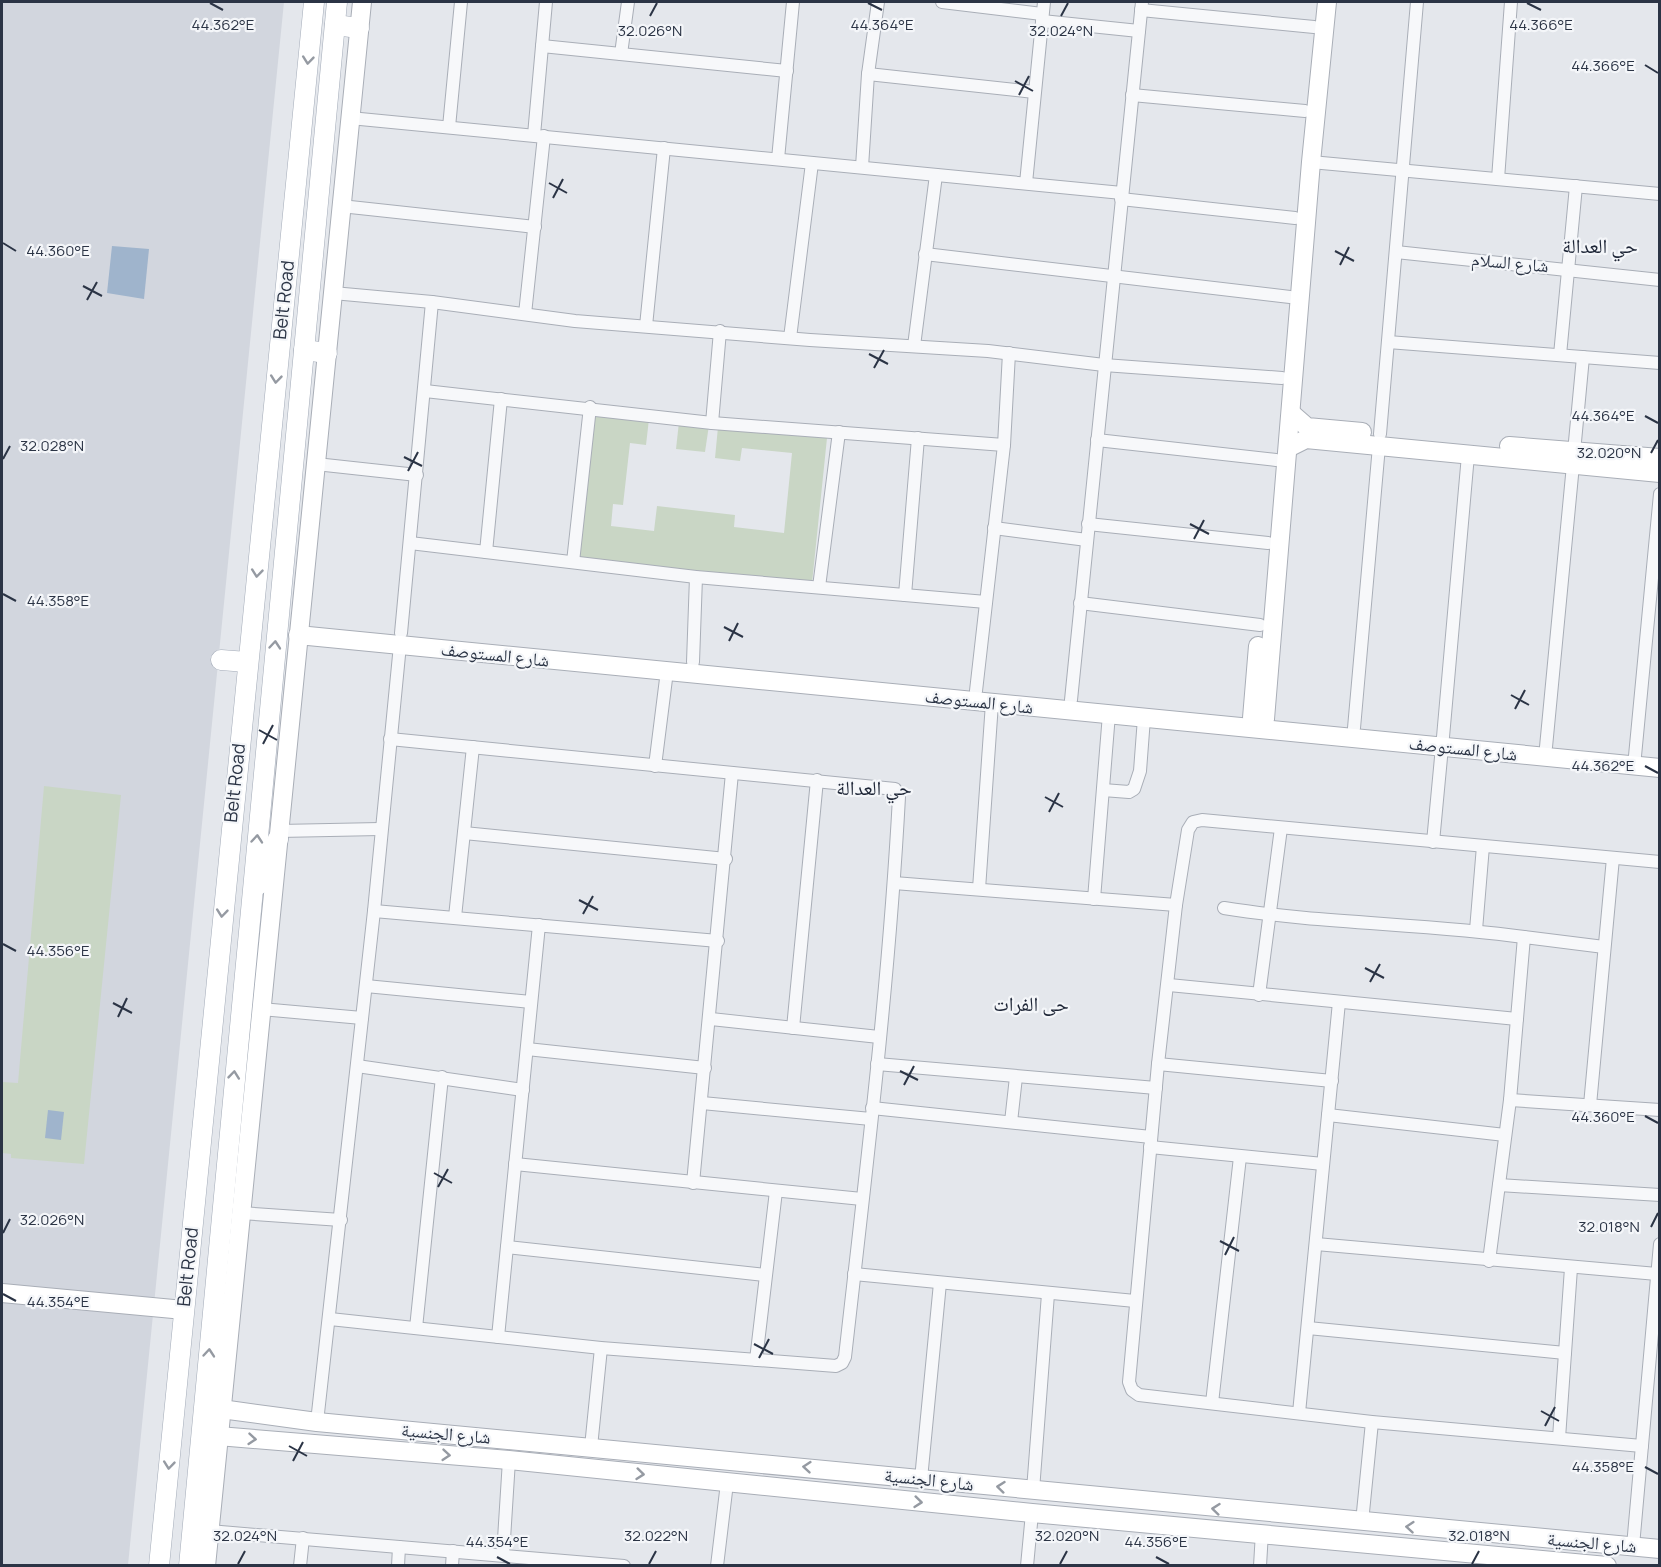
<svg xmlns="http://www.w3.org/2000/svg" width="1661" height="1567" font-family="Manrope,'Noto Naskh Arabic',sans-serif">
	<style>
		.built { fill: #d2d6de }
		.green { fill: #c9d6c5 }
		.water { fill: #9fb4cc }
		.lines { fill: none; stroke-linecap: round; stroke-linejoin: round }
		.street-casing { stroke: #a9aeb7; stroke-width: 14 }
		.secondary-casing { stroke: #a9aeb7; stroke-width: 20 }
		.primary-casing { stroke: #a3abb8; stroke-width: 21 }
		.street { stroke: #f7f8fa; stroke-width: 12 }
		.secondary { stroke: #fff; stroke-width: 18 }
		.primary { stroke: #fff; stroke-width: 20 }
		.oneway { stroke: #959aa2 }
		.ticks { fill: none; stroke: #2b3445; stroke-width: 2 }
		.labels { text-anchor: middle; stroke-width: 4.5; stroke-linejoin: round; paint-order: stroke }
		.street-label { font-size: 18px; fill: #2b3445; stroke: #f4f6f9 }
		.neighbourhood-label { font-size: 20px; fill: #1d2536; stroke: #f4f6f9 }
		.ticks-label { font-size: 15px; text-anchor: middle; fill: #2b3445; stroke: #f4f6f9; stroke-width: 4.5; stroke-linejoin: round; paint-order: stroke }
	</style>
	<rect width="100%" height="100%" fill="#e4e7ec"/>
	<path class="built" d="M2 2H284L128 1565 2 1566Z"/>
	<g class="green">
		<path d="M595 413 649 419 646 445 630 443 623 505 613 504 611 526 654 531 657 506 735 515 734 527 784 533 792 453 742 448 740 461 715 458 718 427 827 438 812 583 579 558Z"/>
		<path d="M679 422 709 425 705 452 676 449Z"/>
		<path d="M44 786 121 795 84 1164 11 1158V1154L2 1153V1082L18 1083Z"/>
	</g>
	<g class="water">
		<path d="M112 246 149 249 144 299 107 293Z"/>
		<path d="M48 1110 64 1112 61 1140 45 1138Z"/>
	</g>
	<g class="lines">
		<defs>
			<g id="street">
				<path d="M942 2 1042 14"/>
				<path d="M1141 10 1314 27"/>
				<path d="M1042 21 1139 31"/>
				<path d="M542 46 787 71"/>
				<path d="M621 54 628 2"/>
				<path d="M868 74 1034 92"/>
				<path d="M1132 95 1305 111"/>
				<path d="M350 118 1122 193"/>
				<path d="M449 127 461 2"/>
				<path d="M534 135 546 2"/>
				<path d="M778 159 793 2"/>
				<path d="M1311 162 1660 194"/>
				<path d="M862 167 868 74 878 2"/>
				<path d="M1498 179 1511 2"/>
				<path d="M1026 183 1044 2"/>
				<path d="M1121 199 1295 218"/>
				<path d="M341 206 535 227"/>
				<path d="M1396 252 1660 280"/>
				<path d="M925 254 1290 297"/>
				<path d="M333 293 432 302 575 321 810 340 988 351 1104 365 1282 378"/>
				<path d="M525 314 544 136"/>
				<path d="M646 326 664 148"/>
				<path d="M790 338 812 163"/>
				<path d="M1388 342 1660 363"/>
				<path d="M914 346 936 175"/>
				<path d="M1560 355 1576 186"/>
				<path d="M425 391 712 423 1004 445"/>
				<path d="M712 423 720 331"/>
				<path d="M1380 434 1417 2"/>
				<path d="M1097 440 1276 460"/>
				<path d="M1574 452 1583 357"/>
				<path d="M316 464 417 475"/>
				<path d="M1088 524 1268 543"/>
				<path d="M994 528 1087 540"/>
				<path d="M410 543 696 577 986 602"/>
				<path d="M486 552 501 399"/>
				<path d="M573 562 590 407"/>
				<path d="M819 587 839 432"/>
				<path d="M905 595 918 438"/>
				<path d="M1080 603 1260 625"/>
				<path d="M401 633 432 302"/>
				<path d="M693 662 696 577"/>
				<path d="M976 691 1004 445 1009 353"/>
				<path d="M1071 700 1142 2"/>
				<path d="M1354 728 1379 446"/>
				<path d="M1443 737 1468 455"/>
				<path d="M1546 747 1573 465"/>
				<path d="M1635 756 1660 494"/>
				<path d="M655 766 667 671"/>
				<path d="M1103 790 1129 792 1134 789 1140 771 1144 718"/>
				<path d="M279 831 380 829"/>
				<path d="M464 833 726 859"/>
				<path d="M1433 842 1442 747"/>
				<path d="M894 883 1176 905"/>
				<path d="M979 889 992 703"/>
				<path d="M1094 899 1109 714"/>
				<path d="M1224 908C1323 924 1425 923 1524 937"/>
				<path d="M374 911 718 941"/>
				<path d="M455 917 473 747"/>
				<path d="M1476 930 1483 846"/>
				<path d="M1169 985 1517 1019"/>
				<path d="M366 986 531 1002"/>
				<path d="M1259 995 1281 828"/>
				<path d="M261 1009 362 1018"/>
				<path d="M711 1019 879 1037"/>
				<path d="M793 1028 817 780"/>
				<path d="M527 1049 705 1068"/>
				<path d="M877 1064 1156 1088"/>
				<path d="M1158 1064 1332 1081"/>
				<path d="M357 1066 523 1090"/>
				<path d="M1510 1100 1660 1110"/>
				<path d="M702 1103 871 1119"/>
				<path d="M1590 1105 1613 858"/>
				<path d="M872 1108 1151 1137"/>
				<path d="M1328 1115 1505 1135"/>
				<path d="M1011 1122 1016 1077"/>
				<path d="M1150 1147 1323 1164"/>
				<path d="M515 1164 862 1199"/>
				<path d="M693 1183 732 773"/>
				<path d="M1499 1185 1660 1195"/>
				<path d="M241 1213 341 1220"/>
				<path d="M1316 1244 1657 1274"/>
				<path d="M507 1247 765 1275"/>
				<path d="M1489 1261 1510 1100 1524 937 1604 947"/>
				<path d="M854 1274 1135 1301"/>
				<path d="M330 1319 601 1348 836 1366 842 1363 845 1357C866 1171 889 984 899 797L895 789 390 739"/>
				<path d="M416 1328 442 1077"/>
				<path d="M1308 1328 1565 1353"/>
				<path d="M498 1337 539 925"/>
				<path d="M756 1360 776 1191"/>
				<path d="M1212 1403 1240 1157"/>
				<path d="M1299 1413 1339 1002"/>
				<path d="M317 1422 374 911 400 645"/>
				<path d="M1559 1438 1571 1268"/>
				<path d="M1642 1446 1372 1422 1139 1395 1132 1390 1129 1382 1158 1064 1176 905 1188 830 1193 822 1202 820 1660 862"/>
				<path d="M591 1447 601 1348"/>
				<path d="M921 1479 940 1283"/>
				<path d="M1033 1490 1048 1294"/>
				<path d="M1362 1522 1372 1422"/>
				<path d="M209 1531 624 1566"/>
				<path d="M1633 1546 1660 1244"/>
				<path d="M503 1555 509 1460"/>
				<path d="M300 1566 303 1538"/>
				<path d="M398 1566 399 1547"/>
				<path d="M452 1566 453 1551"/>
				<path d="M717 1566 727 1483"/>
				<path d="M1027 1566 1032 1513"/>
				<path d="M1260 1566 1262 1532"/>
			</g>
			<g id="secondary">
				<path d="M1291 413 1307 427 1362 432"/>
				<path d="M1509 446 1660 458"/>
				<path d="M1288 448 1306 439 1660 473"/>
				<path d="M298 635 1660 768"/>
				<path d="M1252 718 1258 646"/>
				<path d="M1265 719 1311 162 1327 2"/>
				<path d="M2 1293 184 1310"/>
				<path d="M214 1401 221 1409 317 1422 1660 1549"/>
				<path d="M210 1444 218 1436 509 1460 1032 1513 1607 1566"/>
				<path d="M206 1566 362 2"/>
			</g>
			<g id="primary">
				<path d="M335 25 359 28"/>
				<path d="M304 350 327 353"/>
				<path d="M221 660 247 662"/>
				<path d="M258 885 278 839"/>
				<path d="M159 1566 314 2"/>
				<path d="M189 1566 337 2"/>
			</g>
		</defs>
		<use href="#street" class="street-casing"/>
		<use href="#secondary" class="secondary-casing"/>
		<use href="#primary" class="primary-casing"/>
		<use href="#street" class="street"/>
		<use href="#secondary" class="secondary"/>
		<use href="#primary" class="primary"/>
	</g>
	<defs><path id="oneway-chevron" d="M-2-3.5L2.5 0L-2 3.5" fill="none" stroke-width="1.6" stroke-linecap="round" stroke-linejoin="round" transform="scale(1.5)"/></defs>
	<g class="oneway">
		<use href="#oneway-chevron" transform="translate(308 60) rotate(96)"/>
		<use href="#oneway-chevron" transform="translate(276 379) rotate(96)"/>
		<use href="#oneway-chevron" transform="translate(257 573) rotate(96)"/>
		<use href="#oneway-chevron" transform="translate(275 645) rotate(-85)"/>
		<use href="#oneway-chevron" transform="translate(257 839) rotate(-85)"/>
		<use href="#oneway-chevron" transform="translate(222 913) rotate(96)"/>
		<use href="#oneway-chevron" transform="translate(234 1075) rotate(-84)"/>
		<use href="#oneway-chevron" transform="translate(209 1353) rotate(-85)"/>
		<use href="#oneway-chevron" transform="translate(252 1439) rotate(5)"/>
		<use href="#oneway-chevron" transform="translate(446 1455) rotate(5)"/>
		<use href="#oneway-chevron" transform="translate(169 1465) rotate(96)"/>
		<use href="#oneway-chevron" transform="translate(807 1467) rotate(-175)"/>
		<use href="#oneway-chevron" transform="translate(640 1474) rotate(6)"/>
		<use href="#oneway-chevron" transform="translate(1001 1487) rotate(-174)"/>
		<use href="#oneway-chevron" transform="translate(918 1502) rotate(6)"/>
		<use href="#oneway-chevron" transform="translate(1216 1509) rotate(-174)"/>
		<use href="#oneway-chevron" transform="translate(1410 1527) rotate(-175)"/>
	</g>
	<path class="ticks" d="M210 3 223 10M868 3 882 10M1527 3 1541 10M650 16 657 3M1061 16 1068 3M1645 65 1658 73M1015 81 1033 91M1019 95 1029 76M549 183 567 193M553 198 563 179M3 243 16 251M1335 251 1354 261M1340 265 1349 247M83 286 102 296M87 300 97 282M869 354 888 364M874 368 884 350M1645 416 1658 423M1651 453 1658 440M404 457 422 466M3 459 10 446M408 471 418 452M1190 524 1209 534M1194 539 1204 520M3 594 16 601M724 627 743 637M729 641 738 623M1511 695 1529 705M1515 709 1525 690M259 730 277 740M263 744 273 725M1645 766 1658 773M1045 797 1063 807M1049 812 1059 793M579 900 598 910M583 914 593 896M3 944 16 951M1365 968 1384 978M1370 982 1380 964M113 1003 132 1013M118 1017 127 998M900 1071 918 1080M904 1085 914 1066M1645 1116 1658 1123M434 1173 452 1183M438 1187 448 1169M1651 1227 1658 1213M3 1233 10 1219M1220 1241 1239 1251M1225 1255 1234 1237M3 1294 16 1301M754 1344 773 1354M759 1358 769 1339M1541 1411 1559 1421M1545 1426 1555 1407M289 1446 307 1456M293 1461 303 1442M1645 1467 1658 1474M497 1557 510 1564M1156 1557 1169 1564M238 1564 245 1551M649 1564 656 1551M1060 1564 1067 1551M1472 1564 1479 1551"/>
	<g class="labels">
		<g class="street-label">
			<text transform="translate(1510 263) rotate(5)" y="6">شارع السلام</text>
			<text transform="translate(284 300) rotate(-84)" y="6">Belt Road</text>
			<text transform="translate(495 655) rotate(6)" y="6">شارع المستوصف</text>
			<text transform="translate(979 702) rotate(6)" y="6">شارع المستوصف</text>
			<text transform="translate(1463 749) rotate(6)" y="6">شارع المستوصف</text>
			<text transform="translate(235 783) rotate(-84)" y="6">Belt Road</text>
			<text transform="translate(188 1267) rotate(-84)" y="6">Belt Road</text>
			<text transform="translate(446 1434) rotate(5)" y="6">شارع الجنسية</text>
			<text transform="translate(929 1480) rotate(6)" y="6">شارع الجنسية</text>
			<text transform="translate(1592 1543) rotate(5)" y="6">شارع الجنسية</text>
		</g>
		<g class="neighbourhood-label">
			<text x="1600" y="253">حي العدالة</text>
			<text x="874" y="795">حي العدالة</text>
			<text x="1031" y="1011">حی الفرات</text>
		</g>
	</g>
	<g class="ticks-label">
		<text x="223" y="30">44.362°E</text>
		<text x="882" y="30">44.364°E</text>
		<text x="1541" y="30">44.366°E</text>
		<text x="650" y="36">32.026°N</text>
		<text x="1061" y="36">32.024°N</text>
		<text x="1603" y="71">44.366°E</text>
		<text x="58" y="256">44.360°E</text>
		<text x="1603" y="421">44.364°E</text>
		<text x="52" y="451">32.028°N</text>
		<text x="1609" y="458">32.020°N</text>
		<text x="58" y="606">44.358°E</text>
		<text x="1603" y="771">44.362°E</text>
		<text x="58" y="956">44.356°E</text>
		<text x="1603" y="1122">44.360°E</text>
		<text x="52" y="1225">32.026°N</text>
		<text x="1609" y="1232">32.018°N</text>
		<text x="58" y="1307">44.354°E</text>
		<text x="1603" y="1472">44.358°E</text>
		<text x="245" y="1541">32.024°N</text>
		<text x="656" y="1541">32.022°N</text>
		<text x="1067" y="1541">32.020°N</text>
		<text x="1479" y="1541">32.018°N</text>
		<text x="497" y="1547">44.354°E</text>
		<text x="1156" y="1547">44.356°E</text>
	</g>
	<rect width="1661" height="1567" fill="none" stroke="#2b3445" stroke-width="6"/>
</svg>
